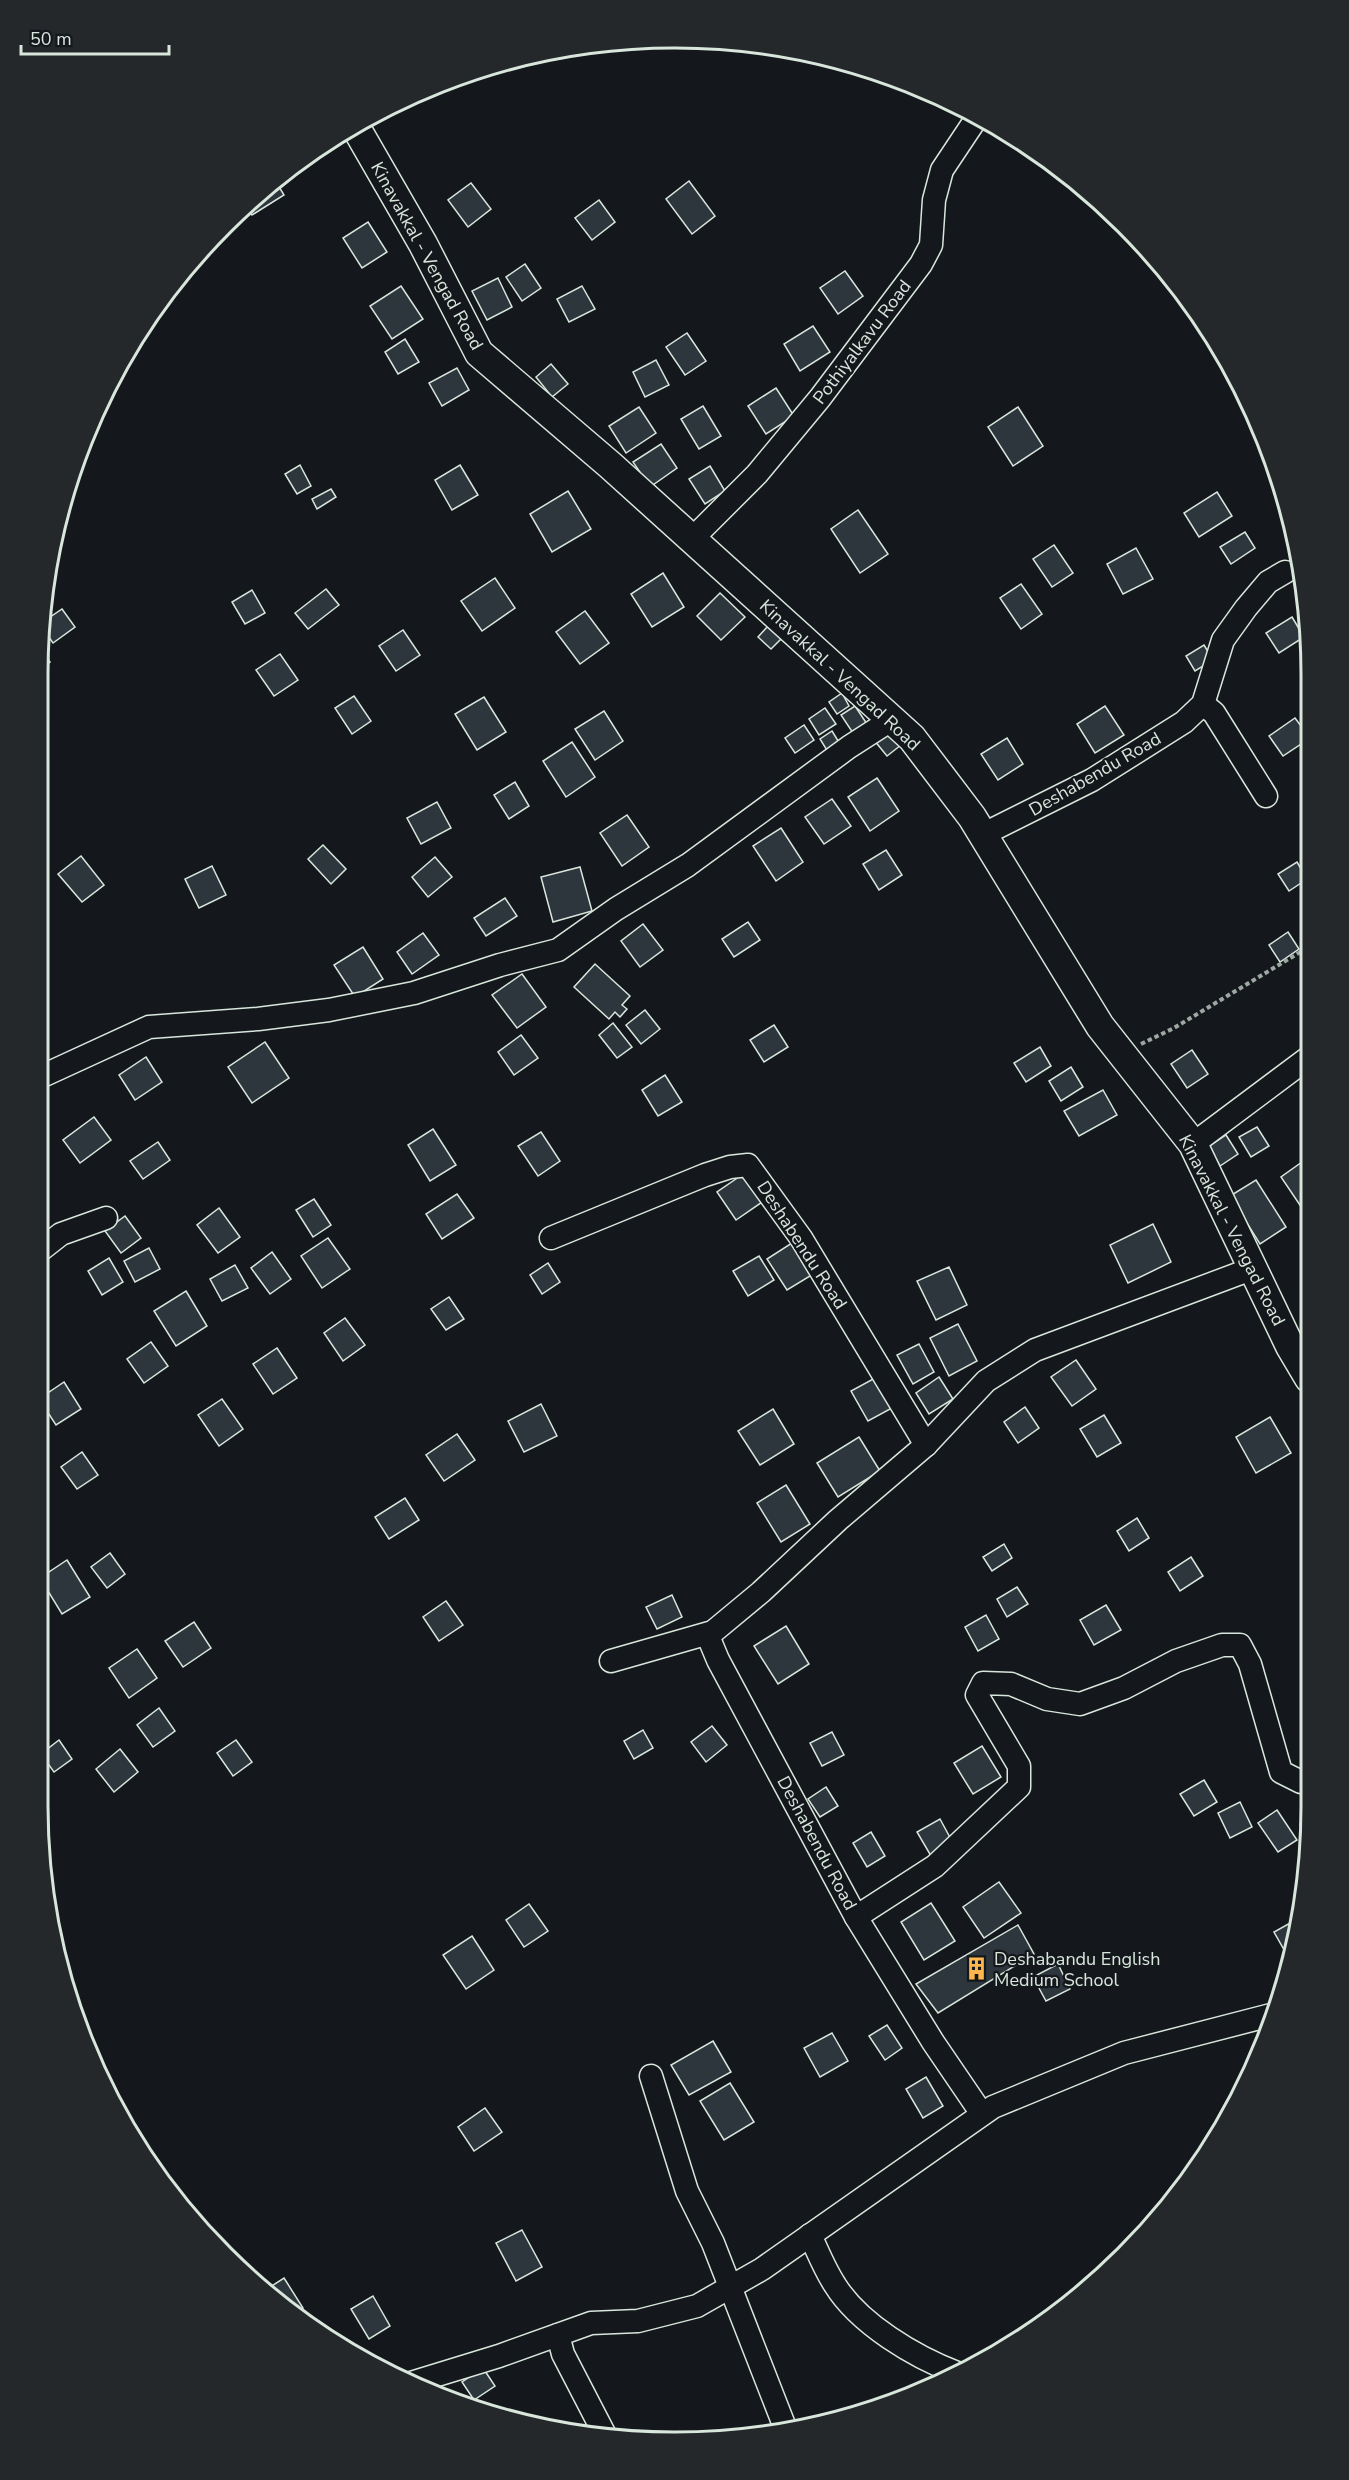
<svg xmlns="http://www.w3.org/2000/svg" width="1349" height="2480" font-family="'Nunito Sans',sans-serif">
	<style>
		.building { fill: #2c363c; stroke: #d8e6dc; stroke-width: 1.5 }
		.lines { fill: none; stroke-linecap: round; stroke-linejoin: round }
		.minor-casing { stroke: #d8e6dc; stroke-width: 25 }
		.major-casing { stroke: #d8e6dc; stroke-width: 31 }
		.path { stroke: #9da8a2; stroke-width: 4; stroke-dasharray: 4.5 3; stroke-linecap: butt }
		.minor { stroke: #14181c; stroke-width: 22 }
		.major { stroke: #14181c; stroke-width: 28 }
		.labels { text-anchor: middle; stroke-width: 4.5; stroke-linejoin: round; paint-order: stroke }
		.street-label { font-size: 18px; fill: #d8e6dc; stroke: #14181c }
		.poi-label { font-size: 18px; fill: #d8e6dc; stroke: #14181c; text-anchor: start }
		.rim { fill: none; stroke: #d8e6dc; stroke-width: 3 }
	</style>
	<rect width="100%" height="100%" fill="#14181c"/>
	<g class="building">
		<path d="M275 180 284 195 252 215 247 206Z"/>
		<path d="M689 181 715 216 692 234 666 199Z"/>
		<path d="M471 183 491 209 468 227 448 200Z"/>
		<path d="M599 200 615 222 592 240 575 218Z"/>
		<path d="M368 222 387 252 362 268 343 238Z"/>
		<path d="M525 264 541 288 522 301 506 277Z"/>
		<path d="M845 271 863 296 838 314 820 288Z"/>
		<path d="M498 278 512 307 487 320 472 291Z"/>
		<path d="M401 286 423 319 392 339 370 306Z"/>
		<path d="M582 286 595 309 569 322 557 299Z"/>
		<path d="M813 326 830 352 800 371 784 344Z"/>
		<path d="M687 333 706 361 685 375 666 347Z"/>
		<path d="M405 339 419 362 398 374 385 352Z"/>
		<path d="M656 360 669 385 645 397 633 372Z"/>
		<path d="M551 364 568 384 552 397 536 377Z"/>
		<path d="M457 368 469 390 442 406 429 383Z"/>
		<path d="M776 388 794 416 766 434 748 406Z"/>
		<path d="M703 406 721 436 699 449 681 419Z"/>
		<path d="M639 407 656 433 626 453 609 426Z"/>
		<path d="M1018 407 1043 446 1013 466 988 427Z"/>
		<path d="M661 444 677 468 650 487 633 462Z"/>
		<path d="M300 465 311 486 297 494 285 474Z"/>
		<path d="M460 465 478 495 452 510 435 480Z"/>
		<path d="M710 466 725 491 705 504 689 479Z"/>
		<path d="M331 489 336 497 317 509 312 499Z"/>
		<path d="M568 491 591 529 552 552 530 514Z"/>
		<path d="M1217 492 1232 516 1199 537 1184 513Z"/>
		<path d="M858 510 888 554 860 573 831 529Z"/>
		<path d="M1245 532 1255 548 1231 564 1220 547Z"/>
		<path d="M1054 545 1073 573 1052 587 1033 559Z"/>
		<path d="M1136 548 1153 579 1123 594 1107 564Z"/>
		<path d="M663 573 684 607 652 627 631 594Z"/>
		<path d="M495 578 515 608 482 631 461 601Z"/>
		<path d="M1021 584 1042 614 1021 629 1000 598Z"/>
		<path d="M326 589 339 605 308 629 295 613Z"/>
		<path d="M252 590 265 613 245 624 232 602Z"/>
		<path d="M720 593 745 617 721 640 697 616Z"/>
		<path d="M62 609 75 627 53 643 40 624Z"/>
		<path d="M585 611 609 643 580 664 556 632Z"/>
		<path d="M1292 617 1304 637 1279 653 1266 633Z"/>
		<path d="M768 626 782 638 771 649 758 637Z"/>
		<path d="M403 630 420 655 396 671 379 646Z"/>
		<path d="M39 645 50 662 39 670Z"/>
		<path d="M1204 645 1213 660 1195 671 1186 656Z"/>
		<path d="M280 654 298 680 274 696 256 670Z"/>
		<path d="M842 693 849 706 837 714 829 702Z"/>
		<path d="M354 696 371 721 352 734 335 708Z"/>
		<path d="M484 697 506 732 477 750 455 714Z"/>
		<path d="M855 706 867 724 853 733 841 715Z"/>
		<path d="M1105 706 1124 735 1095 753 1077 724Z"/>
		<path d="M825 708 836 724 819 735 809 719Z"/>
		<path d="M604 711 623 741 595 760 575 729Z"/>
		<path d="M1295 718 1307 734V740L1283 756 1269 736Z"/>
		<path d="M804 725 814 740 795 753 785 738Z"/>
		<path d="M888 729 901 745 887 756 874 740Z"/>
		<path d="M832 731 840 744 828 752 820 739Z"/>
		<path d="M1007 738 1023 764 998 780 981 754Z"/>
		<path d="M572 742 595 777 566 797 543 761Z"/>
		<path d="M877 778 899 811 870 831 848 797Z"/>
		<path d="M515 782 529 806 509 819 494 795Z"/>
		<path d="M832 799 851 826 824 844 805 817Z"/>
		<path d="M437 802 451 828 421 844 407 818Z"/>
		<path d="M627 815 649 847 622 866 600 833Z"/>
		<path d="M781 828 803 862 776 881 753 846Z"/>
		<path d="M323 845 346 869 331 884 308 859Z"/>
		<path d="M886 850 902 875 879 890 863 864Z"/>
		<path d="M81 856 104 885 82 902 58 874Z"/>
		<path d="M435 857 452 877 428 897 412 877Z"/>
		<path d="M1297 862 1307 879 1289 891 1278 874Z"/>
		<path d="M212 866 226 895 199 908 185 879Z"/>
		<path d="M580 867 592 911 553 922 541 877Z"/>
		<path d="M505 898 517 916 486 936 474 918Z"/>
		<path d="M748 922 760 940 734 957 722 939Z"/>
		<path d="M643 924 663 950 640 967 621 941Z"/>
		<path d="M1288 932 1299 949 1280 962 1269 945Z"/>
		<path d="M423 933 439 955 412 974 397 952Z"/>
		<path d="M363 947 383 979 355 997 334 965Z"/>
		<path d="M595 964 630 996 622 1005 627 1009 620 1017 615 1012 609 1019 574 987Z"/>
		<path d="M522 974 546 1007 517 1028 492 995Z"/>
		<path d="M645 1010 660 1029 641 1044 626 1025Z"/>
		<path d="M613 1023 632 1047 617 1058 599 1035Z"/>
		<path d="M774 1025 788 1047 764 1062 750 1040Z"/>
		<path d="M521 1035 538 1058 514 1075 498 1052Z"/>
		<path d="M265 1042 289 1078 252 1103 228 1067Z"/>
		<path d="M1040 1047 1051 1066 1026 1082 1014 1063Z"/>
		<path d="M1192 1050 1208 1074 1187 1088 1171 1064Z"/>
		<path d="M146 1057 162 1082 135 1100 119 1075Z"/>
		<path d="M1071 1067 1083 1087 1061 1101 1049 1081Z"/>
		<path d="M665 1075 682 1102 658 1116 642 1090Z"/>
		<path d="M1103 1090 1117 1115 1079 1136 1064 1111Z"/>
		<path d="M94 1117 111 1140 80 1163 63 1140Z"/>
		<path d="M1257 1127 1269 1146 1251 1157 1239 1137Z"/>
		<path d="M433 1129 456 1165 430 1181 408 1145Z"/>
		<path d="M541 1132 560 1161 538 1176 518 1146Z"/>
		<path d="M1226 1135 1238 1154 1220 1166 1208 1147Z"/>
		<path d="M158 1142 170 1160 143 1179 130 1161Z"/>
		<path d="M1302 1162 1308 1170V1213L1306 1214 1281 1177Z"/>
		<path d="M749 1170 768 1198 736 1220 717 1192Z"/>
		<path d="M1256 1180 1286 1227 1260 1244 1230 1196Z"/>
		<path d="M457 1194 474 1218 442 1239 426 1214Z"/>
		<path d="M314 1199 331 1225 313 1237 296 1210Z"/>
		<path d="M219 1208 240 1237 218 1253 197 1225Z"/>
		<path d="M125 1216 141 1238 121 1253 105 1231Z"/>
		<path d="M1153 1224 1171 1262 1128 1283 1110 1245Z"/>
		<path d="M328 1238 350 1269 322 1288 301 1256Z"/>
		<path d="M795 1241 815 1273 787 1290 767 1259Z"/>
		<path d="M149 1248 160 1269 135 1282 124 1261Z"/>
		<path d="M272 1252 291 1279 270 1294 251 1268Z"/>
		<path d="M759 1256 774 1280 748 1296 733 1271Z"/>
		<path d="M109 1258 123 1282 102 1295 88 1271Z"/>
		<path d="M548 1263 560 1282 542 1294 530 1275Z"/>
		<path d="M235 1265 248 1288 222 1301 210 1279Z"/>
		<path d="M949 1267 967 1305 936 1320 917 1281Z"/>
		<path d="M186 1291 207 1326 176 1346 154 1311Z"/>
		<path d="M449 1297 464 1319 446 1330 431 1309Z"/>
		<path d="M345 1318 365 1345 343 1361 324 1333Z"/>
		<path d="M958 1324 977 1361 949 1376 930 1338Z"/>
		<path d="M151 1342 168 1366 144 1383 127 1359Z"/>
		<path d="M919 1344 934 1372 913 1384 897 1355Z"/>
		<path d="M277 1348 297 1378 273 1394 253 1364Z"/>
		<path d="M1076 1360 1096 1389 1072 1406 1051 1377Z"/>
		<path d="M939 1377 953 1399 929 1414 916 1393Z"/>
		<path d="M875 1378 892 1408 868 1421 851 1391Z"/>
		<path d="M64 1382 81 1409 56 1425 39 1399Z"/>
		<path d="M222 1399 243 1429 219 1446 198 1415Z"/>
		<path d="M541 1404 557 1436 524 1452 508 1421Z"/>
		<path d="M1025 1407 1039 1428 1018 1443 1004 1422Z"/>
		<path d="M773 1409 794 1444 760 1465 738 1431Z"/>
		<path d="M1104 1415 1121 1443 1097 1457 1080 1429Z"/>
		<path d="M1270 1417 1291 1453 1256 1473 1236 1437Z"/>
		<path d="M457 1434 475 1460 444 1481 426 1455Z"/>
		<path d="M859 1437 880 1471 838 1497 817 1463Z"/>
		<path d="M82 1452 98 1475 77 1489 61 1467Z"/>
		<path d="M786 1485 810 1524 781 1542 757 1503Z"/>
		<path d="M405 1498 419 1520 389 1539 375 1517Z"/>
		<path d="M1137 1518 1149 1538 1129 1551 1117 1531Z"/>
		<path d="M1004 1544 1012 1558 992 1571 983 1557Z"/>
		<path d="M110 1553 125 1574 107 1588 91 1567Z"/>
		<path d="M1191 1557 1203 1576 1180 1591 1168 1572Z"/>
		<path d="M67 1560 90 1597 62 1614 40 1578Z"/>
		<path d="M1017 1587 1028 1604 1007 1617 997 1599Z"/>
		<path d="M672 1595 682 1617 657 1629 646 1607Z"/>
		<path d="M446 1601 463 1625 439 1641 423 1617Z"/>
		<path d="M1106 1605 1121 1630 1094 1645 1080 1620Z"/>
		<path d="M986 1615 999 1639 978 1651 965 1627Z"/>
		<path d="M194 1622 211 1648 183 1667 165 1641Z"/>
		<path d="M786 1626 809 1664 778 1684 754 1646Z"/>
		<path d="M137 1649 157 1678 129 1698 109 1668Z"/>
		<path d="M159 1708 175 1731 153 1747 137 1725Z"/>
		<path d="M712 1726 727 1745 706 1762 691 1742Z"/>
		<path d="M643 1730 653 1748 634 1759 624 1741Z"/>
		<path d="M832 1732 844 1755 822 1766 810 1743Z"/>
		<path d="M59 1740 72 1759 54 1772 41 1754Z"/>
		<path d="M236 1740 252 1762 233 1776 217 1753Z"/>
		<path d="M982 1746 1001 1777 973 1794 954 1763Z"/>
		<path d="M120 1749 138 1772 114 1792 96 1769Z"/>
		<path d="M1204 1780 1217 1802 1194 1816 1180 1794Z"/>
		<path d="M826 1787 838 1806 820 1817 808 1799Z"/>
		<path d="M1240 1802 1252 1827 1230 1838 1218 1813Z"/>
		<path d="M1277 1810 1297 1840 1278 1852 1258 1823Z"/>
		<path d="M1310 1818V1841L1300 1824Z"/>
		<path d="M940 1819 953 1843 931 1856 917 1832Z"/>
		<path d="M871 1832 885 1856 867 1867 853 1843Z"/>
		<path d="M999 1882 1021 1913 984 1938 963 1907Z"/>
		<path d="M931 1903 955 1941 924 1960 901 1922Z"/>
		<path d="M529 1904 548 1931 524 1947 506 1920Z"/>
		<path d="M1292 1922 1297 1929 1291 1962 1274 1932Z"/>
		<path d="M1018 1925 1034 1954 938 2013 916 1984Z"/>
		<path d="M472 1936 494 1970 466 1989 443 1955Z"/>
		<path d="M1058 1964 1070 1989 1046 2001 1033 1977Z"/>
		<path d="M887 2025 902 2048 885 2060 869 2036Z"/>
		<path d="M832 2033 848 2061 820 2077 804 2048Z"/>
		<path d="M713 2041 731 2072 689 2095 671 2065Z"/>
		<path d="M926 2077 943 2106 923 2118 906 2089Z"/>
		<path d="M730 2083 754 2122 724 2140 700 2101Z"/>
		<path d="M485 2108 502 2132 474 2151 458 2127Z"/>
		<path d="M522 2230 542 2267 516 2281 496 2243Z"/>
		<path d="M284 2278 303 2308 294 2314 264 2291Z"/>
		<path d="M373 2296 390 2326 369 2339 351 2309Z"/>
		<path d="M483 2368 495 2386 474 2400 462 2382Z"/>
	</g>
	<g class="lines">
		<defs>
			<g id="minor">
				<path d="M692 539 757 474 820 398 921 264 931 245 934 200 942 170 978 116"/>
				<path d="M1203 704 1214 713 1266 796"/>
				<path d="M982 835 1092 780 1184 722 1203 704 1223 640 1246 608 1268 582 1285 572"/>
				<path d="M38 1078 149 1027 258 1019 329 1010 414 993 500 965 558 950 616 909 688 865 849 747 891 720"/>
				<path d="M1193 1144 1308 1058"/>
				<path d="M551 1238 705 1175 730 1167 748 1165 801 1238 926 1445"/>
				<path d="M38 1252 61 1234 106 1218"/>
				<path d="M611 1661 709 1633"/>
				<path d="M856 1917 935 1866 1019 1787V1766L977 1695 983 1683 1011 1684 1047 1699 1080 1704 1124 1688 1176 1661 1222 1645H1240L1250 1664 1281 1772 1301 1782 1310 1781"/>
				<path d="M651 2076 687 2191 713 2243 786 2430"/>
				<path d="M982 2114 933 2042 856 1917 718 1660 708 1636 761 1592 838 1520 926 1445 986 1381 1035 1350 1254 1268"/>
				<path d="M810 2235C818 2252 825 2270 835 2285 859 2324 915 2357 957 2373"/>
				<path d="M558 2335 563 2354 606 2437"/>
				<path d="M411 2383 499 2356 591 2323 638 2321 697 2306 762 2269 993 2107 1124 2053 1271 2015"/>
			</g>
			<path id="major" d="M355 126 423 244 479 353 610 465 912 738 972 817 1100 1026 1193 1144 1290 1346 1309 1378"/>
		</defs>
		<use href="#minor" class="minor-casing"/>
		<use href="#major" class="major-casing"/>
		<path class="path" d="M1141 1044 1174 1028 1307 948"/>
		<use href="#minor" class="minor"/>
		<use href="#major" class="major"/>
	</g>
	<defs>
		<symbol id="building-bare" viewBox="-9 -9 18 18"><path d="M-4-6H4V6H1V3H-1V6H-4ZM-2.5-4.3h1.7v1.8h-1.7ZM.8-4.3h1.7v1.8H.8ZM-2.5-1h1.7V.8h-1.7ZM.8-1h1.7V.8H.8Z" fill="#ffb74d" stroke="#14181c" stroke-width="2.5" paint-order="stroke"/></symbol>
	</defs>
	<g fill-rule="evenodd">
		<use href="#building-bare" x="960" y="1952" width="33" height="33"/>
	</g>
	<g class="labels">
		<g class="street-label">
			<text transform="translate(427 256) rotate(61)" y="6">Kinavakkal - Vengad Road</text>
			<text transform="translate(862 342) rotate(-53)" y="6">Pothiyalkavu Road</text>
			<text transform="translate(840 675) rotate(43)" y="6">Kinavakkal - Vengad Road</text>
			<text transform="translate(1095 774) rotate(-30)" y="6">Deshabendu Road</text>
			<text transform="translate(1232 1230) rotate(63)" y="6">Kinavakkal - Vengad Road</text>
			<text transform="translate(802 1245) rotate(57)" y="6">Deshabendu Road</text>
			<text transform="translate(817 1843) rotate(62)" y="6">Deshabendu Road</text>
		</g>
		<g class="poi-label">
			<text x="994" y="1965">Deshabandu English<tspan x="994" dy="21">Medium School</tspan></text>
		</g>
	</g>
	<path d="M0 0H1349V2480H0ZM674 48H675A626 626 0 0 1 1301 674V1806A626 626 0 0 1 675 2432H674A626 626 0 0 1 48 1806V674A626 626 0 0 1 674 48Z" fill="#24282b" fill-rule="evenodd"/>
	<path class="rim" d="M674 48H675A626 626 0 0 1 1301 674V1806A626 626 0 0 1 675 2432H674A626 626 0 0 1 48 1806V674A626 626 0 0 1 674 48Z"/>
	<path d="M21 45v9h148v-9" fill="none" stroke="#d8e6dc" stroke-width="3"/>
	<text x="30" y="45" font-size="18" fill="#d8e6dc" stroke="#14181c" stroke-width="4.5" paint-order="stroke">50 m</text>
</svg>
